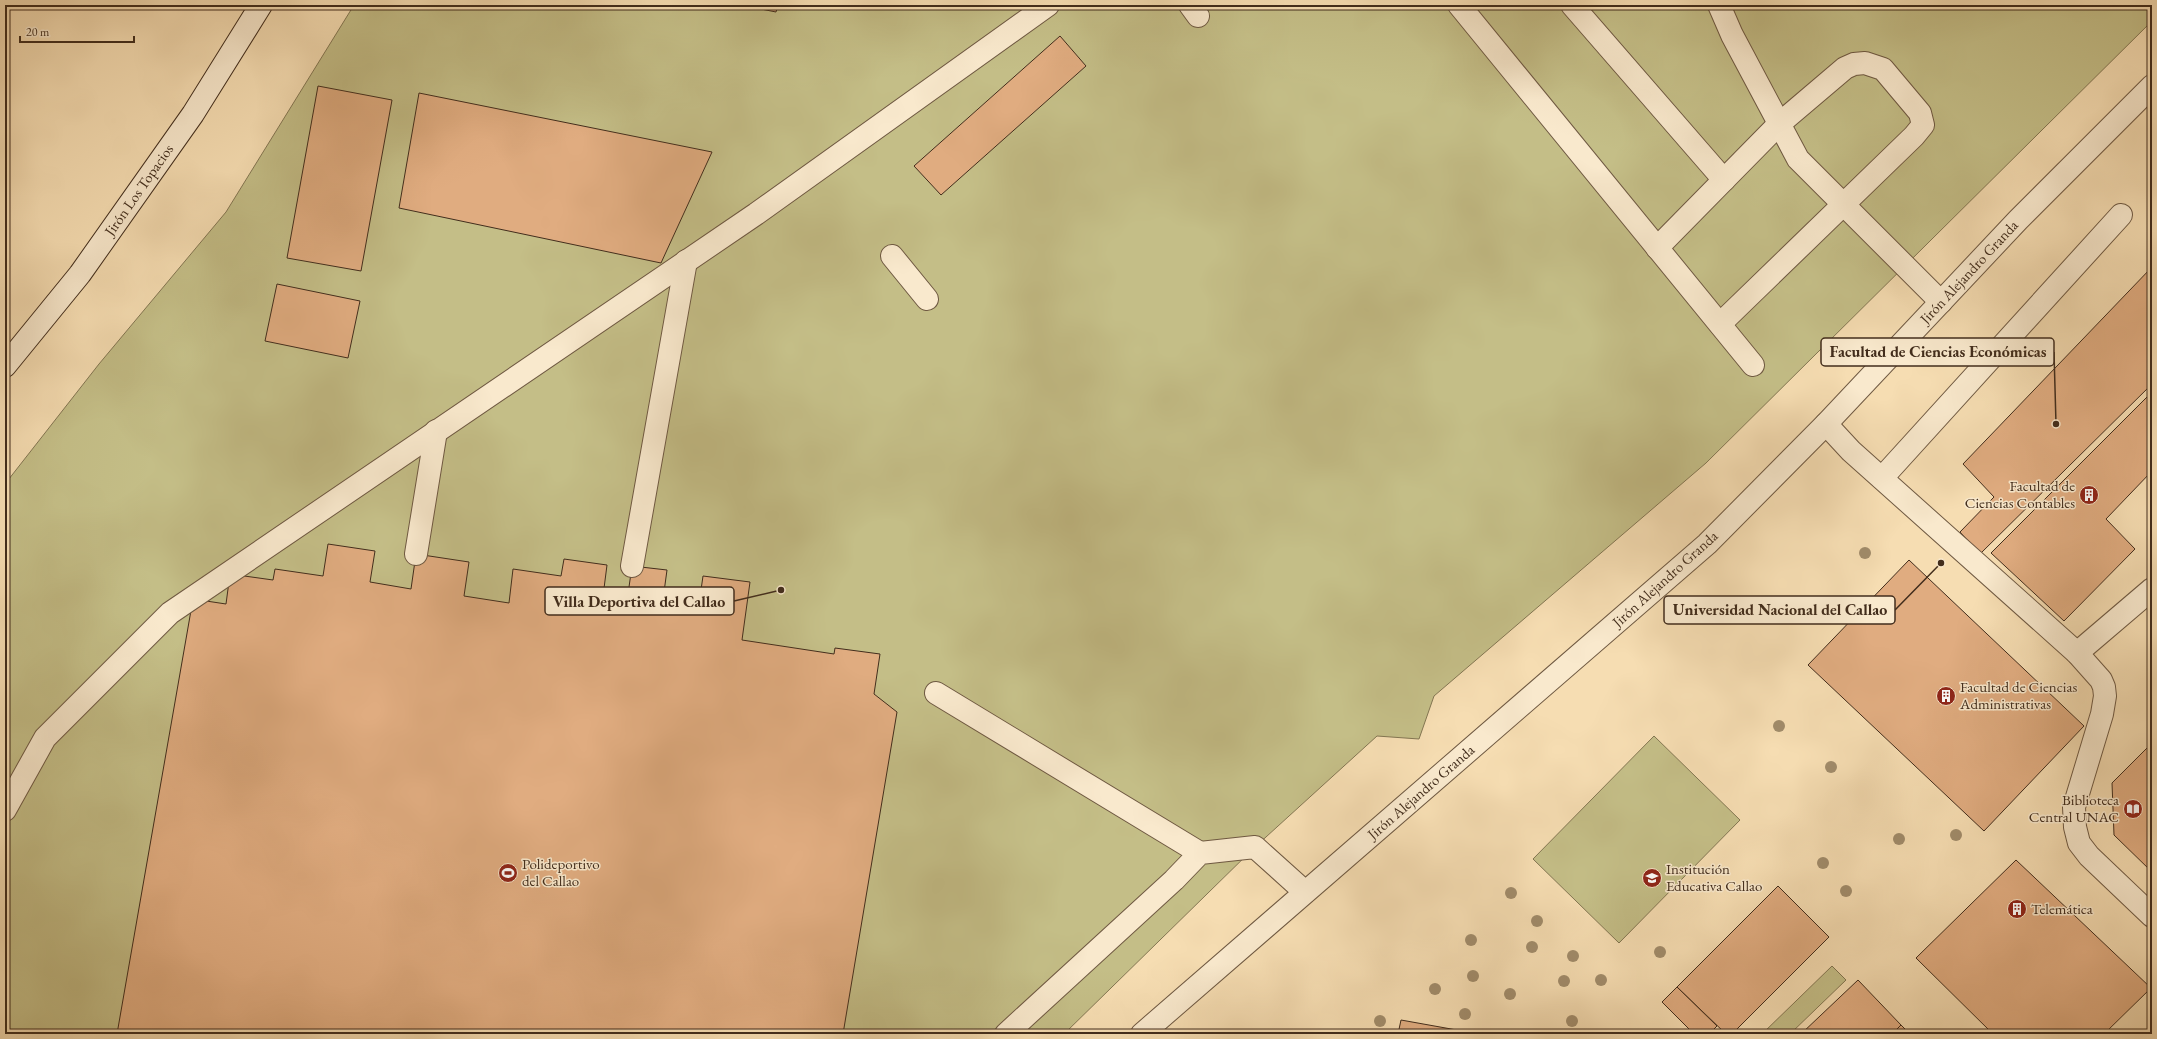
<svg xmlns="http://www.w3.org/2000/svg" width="2157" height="1039" font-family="'EB Garamond',serif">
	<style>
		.green { fill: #c4be87; stroke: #837652 }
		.building { fill: #e0ac80; stroke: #422d1c }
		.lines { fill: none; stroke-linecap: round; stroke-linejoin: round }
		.service-casing { stroke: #6f5942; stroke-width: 24 }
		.pedestrian-casing { stroke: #6f5942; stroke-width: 24 }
		.minor-casing { stroke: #6f5942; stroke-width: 24 }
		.secondary-casing { stroke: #422d1c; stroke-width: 24 }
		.service { stroke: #f9e9cd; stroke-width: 22 }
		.pedestrian { stroke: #f9e9cd; stroke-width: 22 }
		.minor { stroke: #f9e9cd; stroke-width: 22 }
		.secondary { stroke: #f9e9cd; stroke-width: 22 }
		.tree { fill: #a18c6b }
		.labels { text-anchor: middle; stroke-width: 3; stroke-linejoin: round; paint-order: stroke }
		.street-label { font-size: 15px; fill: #422d1c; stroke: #f9e9cd }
		.poi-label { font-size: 15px; fill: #422d1c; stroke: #f9e9cd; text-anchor: start }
		.leader { fill: none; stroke: #422d1c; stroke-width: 1.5 }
		.callout-dot { fill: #422d1c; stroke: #f9e9cd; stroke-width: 1.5 }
		.callout { fill: #f9e9cd; stroke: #422d1c; stroke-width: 1.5 }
		.callout-label { font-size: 16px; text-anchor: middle; font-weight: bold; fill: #422d1c }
	</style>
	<rect width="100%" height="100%" fill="#f6ddb2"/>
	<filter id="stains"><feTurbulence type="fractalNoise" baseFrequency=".005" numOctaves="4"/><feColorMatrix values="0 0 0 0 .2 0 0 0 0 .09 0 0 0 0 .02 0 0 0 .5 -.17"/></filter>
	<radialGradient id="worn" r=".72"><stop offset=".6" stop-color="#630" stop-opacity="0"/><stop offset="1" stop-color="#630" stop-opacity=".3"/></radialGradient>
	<g class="green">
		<path d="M354 5H2152V21L1706 463 1434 696 1419 739 1377 736 1255 847 1064 1034H5V484L99 364 226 212Z"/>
		<path d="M1654 736 1740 820 1619 943 1533 859Z"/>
		<path d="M1832 966 1846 980 1790 1034H1762Z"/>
	</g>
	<g class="building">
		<path d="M741 5H778L776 12Z"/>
		<path d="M1060 36 1086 66 941 195 914 166Z"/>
		<path d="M318 86 392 100 361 271 287 258Z"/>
		<path d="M419 93 712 152 661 263 399 208Z"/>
		<path d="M2152 267V384L1980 554 1960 532 1994 497 1963 464Z"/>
		<path d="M277 284 360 301 348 358 265 341Z"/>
		<path d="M2152 392V471L2106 519 2135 549 2064 621 1991 553Z"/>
		<path d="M328 544 375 551 370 582 411 589 416 554 469 562 464 596 509 603 513 569 561 576 564 559 607 565 602 604 626 608 632 566 667 570 664 592 700 597 703 576 750 582 742 640 834 654 835 648 880 654 874 694 897 712 843 1034H117L193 599 226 604 230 574 273 580 275 569 323 576Z"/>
		<path d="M1909 560 2084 726 1984 831 1808 665Z"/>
		<path d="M2152 743V872L2114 835 2112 783Z"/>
		<path d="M2016 860 2151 988 2104 1034H1993L1916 958Z"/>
		<path d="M1778 886 1829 937 1732 1034H1726L1677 987Z"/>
		<path d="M1858 980 1901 1025 1892 1034H1801Z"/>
		<path d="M1677 987 1717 1026 1709 1034H1694L1662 1002Z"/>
		<path d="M1401 1020 1479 1034H1398Z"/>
		<path d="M1901 1025 1910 1034H1892Z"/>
	</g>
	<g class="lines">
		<defs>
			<g id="service">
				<path d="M1459 5 1753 365"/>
				<path d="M1572 5 1724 180"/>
				<path d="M1719 5 1732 35 1798 159 1941 302"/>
				<path d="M1657 248 1779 124 1845 68 1854 64 1865 63 1883 69 1920 113 1923 125 1914 136 1720 324"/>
				<path d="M1826 424 1851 451 2077 653 2101 680 2104 687 2105 696 2102 714 2074 807 2075 827 2079 843 2089 856 2152 916"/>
				<path d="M1882 478 2121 215"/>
				<path d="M2077 653 2152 589"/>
				<path d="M936 693 1200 853"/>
				<path d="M1006 1034 1174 880 1200 853 1255 847 1305 892"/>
			</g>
			<g id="pedestrian">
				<path d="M1190 5 1198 16"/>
				<path d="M892 256 927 299"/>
				<path d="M416 554 436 431"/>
				<path d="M632 566 686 261"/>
				<path d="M5 810 45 738 170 613 756 214 1048 5"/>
			</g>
			<path id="minor" d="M1142 1034 1707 544 1826 424 2018 220 2152 86"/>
			<path id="secondary" d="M5 366 80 274 193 114 261 5"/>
		</defs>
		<use href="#service" class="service-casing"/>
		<use href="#pedestrian" class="pedestrian-casing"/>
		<use href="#minor" class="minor-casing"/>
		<use href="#secondary" class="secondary-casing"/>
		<use href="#service" class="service"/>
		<use href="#pedestrian" class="pedestrian"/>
		<use href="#minor" class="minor"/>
		<use href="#secondary" class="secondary"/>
	</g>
	<g class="tree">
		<circle cx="1865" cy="553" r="6"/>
		<circle cx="1779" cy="726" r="6"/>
		<circle cx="1831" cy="767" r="6"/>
		<circle cx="1956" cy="835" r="6"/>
		<circle cx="1899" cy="839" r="6"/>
		<circle cx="1823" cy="863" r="6"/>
		<circle cx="1846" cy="891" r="6"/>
		<circle cx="1511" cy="893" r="6"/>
		<circle cx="1537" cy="921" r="6"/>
		<circle cx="1471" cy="940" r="6"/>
		<circle cx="1532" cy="947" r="6"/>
		<circle cx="1660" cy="952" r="6"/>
		<circle cx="1573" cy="956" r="6"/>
		<circle cx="1473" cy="976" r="6"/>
		<circle cx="1601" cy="980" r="6"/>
		<circle cx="1564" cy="981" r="6"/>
		<circle cx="1435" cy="989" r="6"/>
		<circle cx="1510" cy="994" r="6"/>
		<circle cx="1465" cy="1014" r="6"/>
		<circle cx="1380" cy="1021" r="6"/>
		<circle cx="1572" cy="1021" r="6"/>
	</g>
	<defs>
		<symbol id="building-disc" viewBox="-11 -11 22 22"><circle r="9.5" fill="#8f2418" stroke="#f9e9cd"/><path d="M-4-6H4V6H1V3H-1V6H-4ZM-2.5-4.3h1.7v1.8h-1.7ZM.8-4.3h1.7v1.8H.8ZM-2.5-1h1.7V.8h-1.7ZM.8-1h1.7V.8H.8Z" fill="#fff"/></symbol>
		<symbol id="library-disc" viewBox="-11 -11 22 22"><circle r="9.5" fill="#8f2418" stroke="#f9e9cd"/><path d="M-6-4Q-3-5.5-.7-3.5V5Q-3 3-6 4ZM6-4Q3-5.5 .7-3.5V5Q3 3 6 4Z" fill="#fff"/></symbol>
		<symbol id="stadium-disc" viewBox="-11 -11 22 22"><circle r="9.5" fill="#8f2418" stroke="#f9e9cd"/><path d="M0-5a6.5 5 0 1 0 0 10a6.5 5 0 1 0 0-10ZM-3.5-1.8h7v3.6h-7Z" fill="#fff"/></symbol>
		<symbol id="school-disc" viewBox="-11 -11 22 22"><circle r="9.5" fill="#8f2418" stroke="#f9e9cd"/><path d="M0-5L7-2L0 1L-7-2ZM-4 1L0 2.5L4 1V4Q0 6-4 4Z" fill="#fff"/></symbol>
	</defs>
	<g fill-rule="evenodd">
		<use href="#building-disc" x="2078" y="484" width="22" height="22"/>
		<use href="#building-disc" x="1935" y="685" width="22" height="22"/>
		<use href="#library-disc" x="2122" y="798" width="22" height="22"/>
		<use href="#stadium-disc" x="497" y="862" width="22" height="22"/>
		<use href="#school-disc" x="1641" y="867" width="22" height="22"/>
		<use href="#building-disc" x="2006" y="898" width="22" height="22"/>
	</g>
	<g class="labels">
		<g class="street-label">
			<text transform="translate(139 190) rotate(-55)" y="5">Jirón Los Topacios</text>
			<text transform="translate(1969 272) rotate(-47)" y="5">Jirón Alejandro Granda</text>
			<text transform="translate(1665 579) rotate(-42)" y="5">Jirón Alejandro Granda</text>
			<text transform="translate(1421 792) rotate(-41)" y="5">Jirón Alejandro Granda</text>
		</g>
		<g class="poi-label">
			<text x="2075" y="491" text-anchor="end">Facultad de<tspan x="2075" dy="17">Ciencias Contables</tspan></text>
			<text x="1960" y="692">Facultad de Ciencias<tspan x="1960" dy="17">Administrativas</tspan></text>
			<text x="2119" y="805" text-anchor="end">Biblioteca<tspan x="2119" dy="17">Central UNAC</tspan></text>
			<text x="522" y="869">Polideportivo<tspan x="522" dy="17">del Callao</tspan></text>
			<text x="1666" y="874">Institución<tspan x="1666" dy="17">Educativa Callao</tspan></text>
			<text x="2031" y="914">Telemática</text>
		</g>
	</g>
	<path class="leader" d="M2056 424L2054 352M781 590L734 601M1941 563L1895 610"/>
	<g class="callout-dot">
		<circle cx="2056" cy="424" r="4"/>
		<circle cx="781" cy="590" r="4"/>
		<circle cx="1941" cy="563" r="4"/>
	</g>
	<g class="callout">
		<rect x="1821" y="338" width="233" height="28" rx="4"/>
		<rect x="545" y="587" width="189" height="28" rx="4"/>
		<rect x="1664" y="596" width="231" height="28" rx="4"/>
	</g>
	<g class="callout-label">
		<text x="1938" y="357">Facultad de Ciencias Económicas</text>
		<text x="639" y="607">Villa Deportiva del Callao</text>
		<text x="1780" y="615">Universidad Nacional del Callao</text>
	</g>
	<rect width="2157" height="1039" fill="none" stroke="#f6ddb2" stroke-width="20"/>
	<rect x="6" y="6" width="2145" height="1027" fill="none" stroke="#422d1c" stroke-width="2"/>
	<rect x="10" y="10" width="2137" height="1019" fill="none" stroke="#422d1c"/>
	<path d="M20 36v6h114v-6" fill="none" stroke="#422d1c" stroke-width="2"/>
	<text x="26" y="36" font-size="12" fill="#422d1c" stroke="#f9e9cd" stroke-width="3" paint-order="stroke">20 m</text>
	<rect width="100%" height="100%" filter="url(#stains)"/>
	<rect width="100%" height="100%" fill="url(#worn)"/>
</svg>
